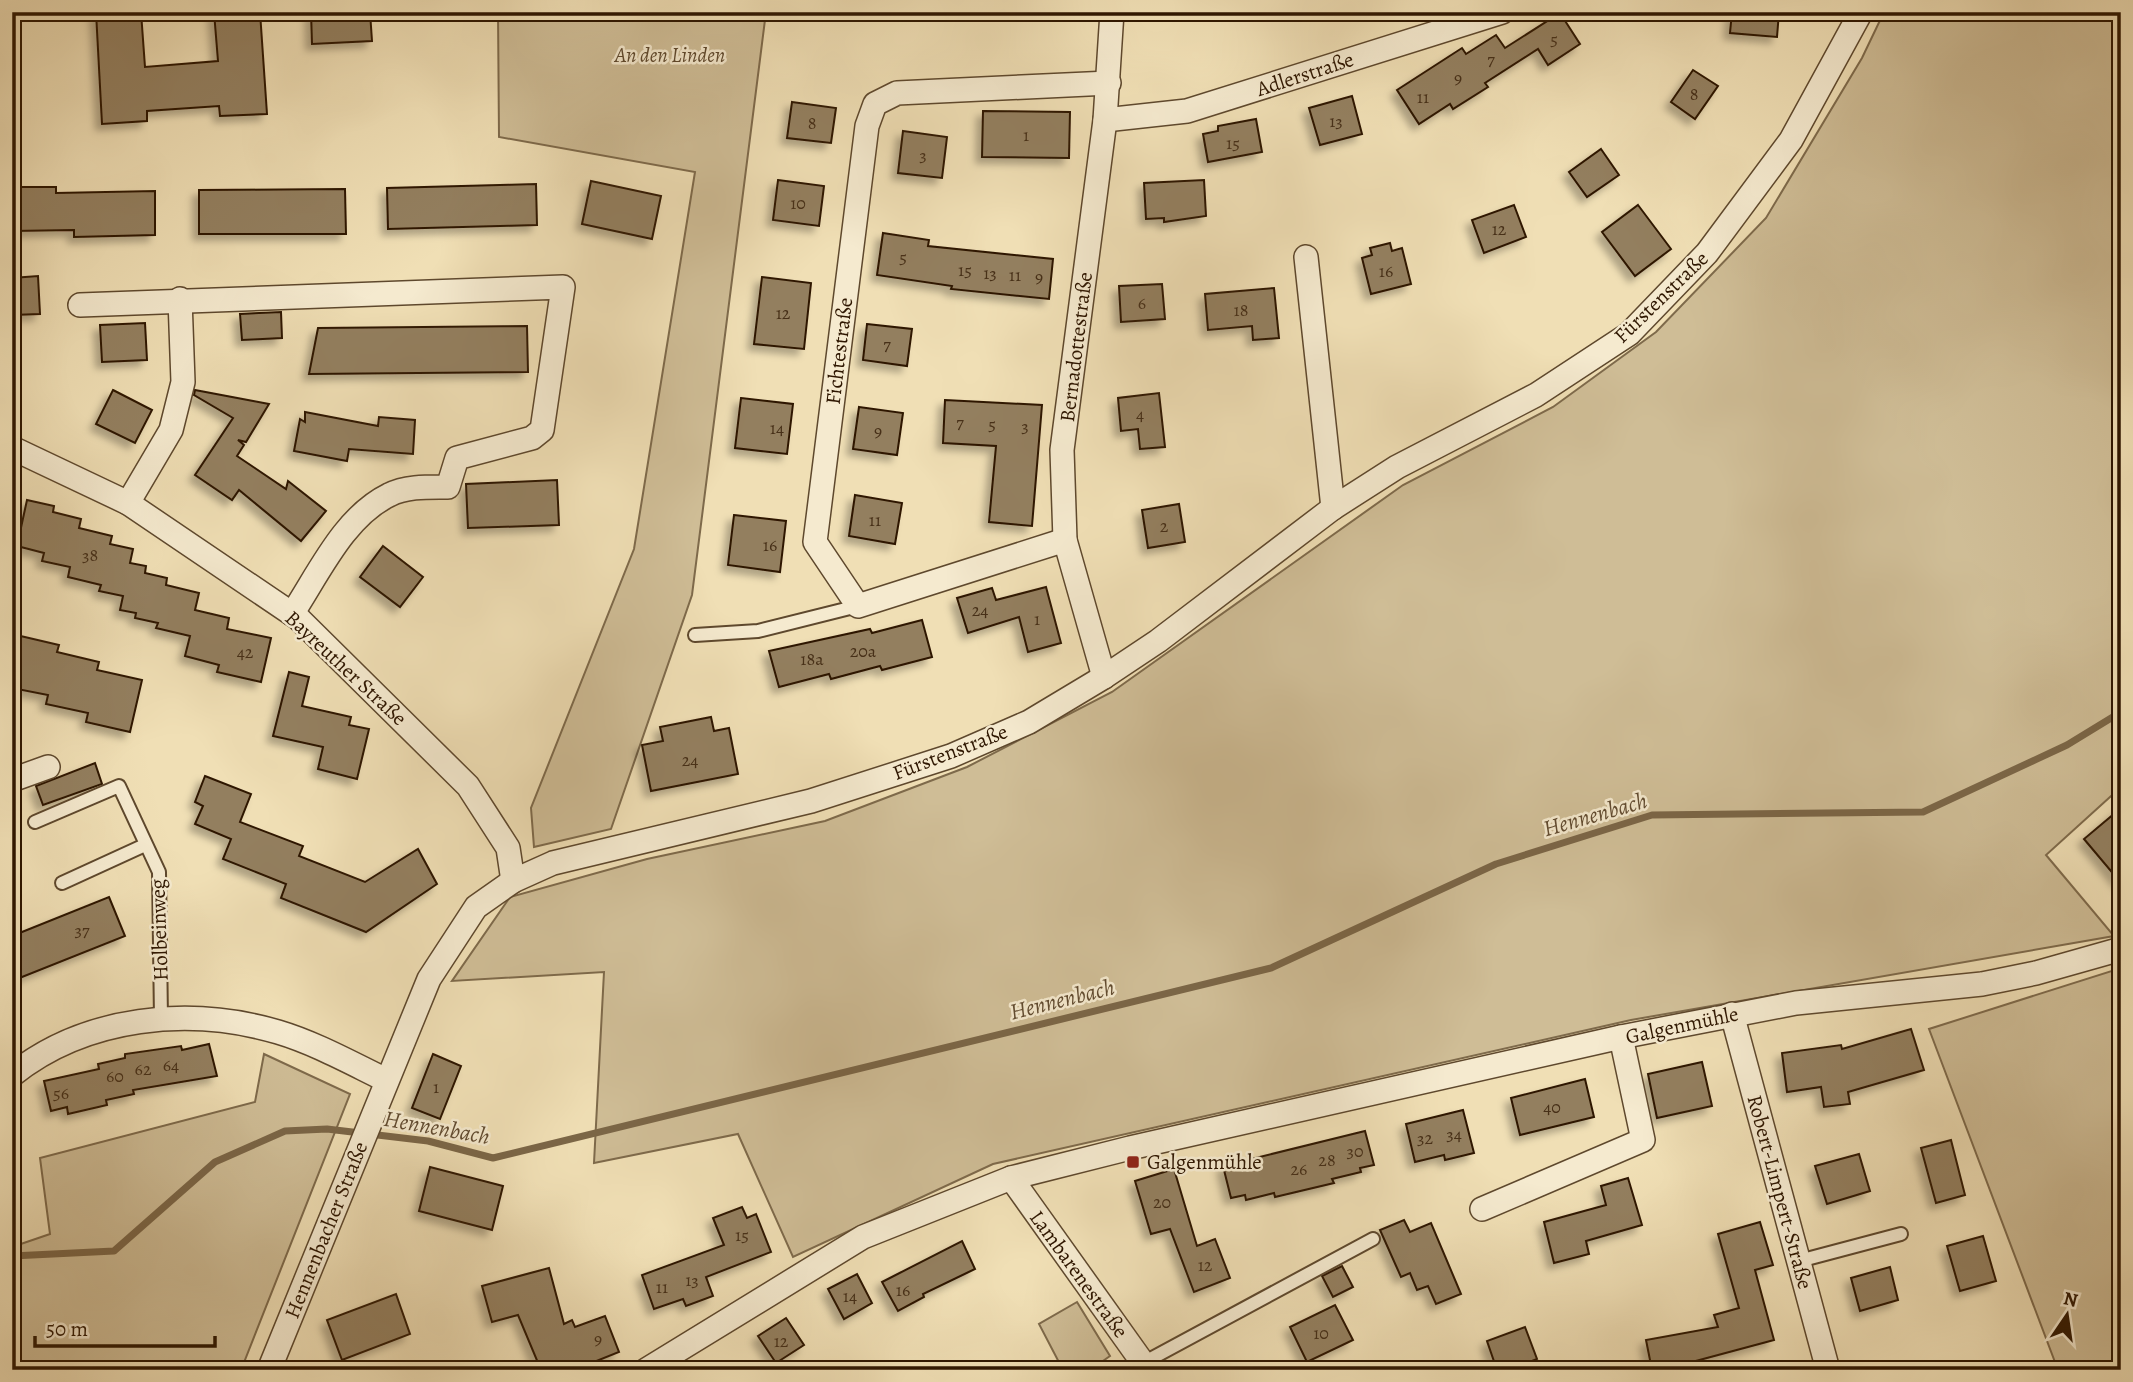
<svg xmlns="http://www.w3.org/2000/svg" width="2133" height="1382" font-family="Alegreya,serif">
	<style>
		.green { fill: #cfbd96; stroke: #7e6a4b; stroke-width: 2 }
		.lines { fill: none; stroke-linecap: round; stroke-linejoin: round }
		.stream { stroke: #7b6647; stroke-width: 7 }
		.building { fill: #937f5e; stroke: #2e1600; stroke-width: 2; filter: url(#shadow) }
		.lane-casing { stroke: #5e482d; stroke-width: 16 }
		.street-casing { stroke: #5e482d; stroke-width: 26 }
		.lane { stroke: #f5eacf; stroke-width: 12 }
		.street { stroke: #f5eacf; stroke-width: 23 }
		.poi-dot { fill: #8f2418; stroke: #f5eacf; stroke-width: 2.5 }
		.labels { text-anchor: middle; stroke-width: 5; stroke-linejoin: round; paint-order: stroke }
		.number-label { font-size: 18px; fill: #473018 }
		.park-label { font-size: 21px; font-style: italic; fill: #5e482d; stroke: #f5eacf }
		.street-label { font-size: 21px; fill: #2e1600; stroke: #f5eacf }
		.poi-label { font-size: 21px; fill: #2e1600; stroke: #f5eacf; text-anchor: start }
		.water-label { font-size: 23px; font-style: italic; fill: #614b30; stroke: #f5eacf }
	</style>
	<defs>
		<filter id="shadow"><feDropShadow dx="-6" dy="6" stdDeviation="3.5" flood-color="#0004"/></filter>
	</defs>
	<rect width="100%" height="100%" fill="#f0dfb5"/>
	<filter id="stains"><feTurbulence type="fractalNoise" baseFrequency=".00286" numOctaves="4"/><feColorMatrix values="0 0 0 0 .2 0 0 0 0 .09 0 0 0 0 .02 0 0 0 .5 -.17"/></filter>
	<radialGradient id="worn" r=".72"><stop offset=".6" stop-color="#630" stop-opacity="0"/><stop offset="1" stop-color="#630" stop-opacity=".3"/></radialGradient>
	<g class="green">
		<path d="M498 12H766L692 595 611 829 534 847 531 808 634 549 695 172 499 137Z"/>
		<path d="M1884 12H2121V787L2046 855 2114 936 1631 1020 993 1164 793 1257 738 1134 594 1163 604 972 452 981 510 897 647 859 825 821 967 767 1112 692 1403 485 1553 407 1656 332 1766 218 1862 58Z"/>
		<path d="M2121 968V1370H2058L1929 1029Z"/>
		<path d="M264 1054 350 1094 241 1370H12V1247L50 1234 40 1158 255 1102Z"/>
		<path d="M1077 1302 1110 1356 1090 1370H1063L1039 1324Z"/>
	</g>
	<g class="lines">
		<path class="stream" d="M12 1256 114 1251 215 1162 285 1131 327 1129 428 1141 493 1158 1271 968 1496 864 1652 815 1923 812 2067 745 2121 712"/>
	</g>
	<g class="building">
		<path d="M96 12H141L145 67 218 61 214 12H260L267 114 220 116 219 106 147 111V121L102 124Z"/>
		<path d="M311 12H370L372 41 312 44Z"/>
		<path d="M1732 12H1779L1777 37 1730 33Z"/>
		<path d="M1560 13 1580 44 1548 65 1538 49 1485 83 1488 87 1453 109 1450 104 1419 124 1397 90 1462 48 1466 54 1496 35 1505 48Z"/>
		<path d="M1693 70 1718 86 1695 119 1671 102Z"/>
		<path d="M1352 96 1362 134 1320 145 1309 108Z"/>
		<path d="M792 102 836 108 831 143 787 138Z"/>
		<path d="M983 111 1070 112 1069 158 982 157Z"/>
		<path d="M1256 119 1262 152 1208 162 1203 134 1218 131V126Z"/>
		<path d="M903 131 947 137 942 178 898 173Z"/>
		<path d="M1601 149 1619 175 1587 197 1569 172Z"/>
		<path d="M778 180 824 186 819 226 773 220Z"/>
		<path d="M1204 180 1206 216 1164 222V218L1146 219 1144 183Z"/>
		<path d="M591 181 661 196 652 239 582 224Z"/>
		<path d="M536 184 537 225 388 229 387 188Z"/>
		<path d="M12 187H56V193L155 191V235L74 237V230L12 231Z"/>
		<path d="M345 189 346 234H199V190Z"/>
		<path d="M1514 205 1526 237 1484 253 1472 220Z"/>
		<path d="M1638 205 1671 249 1635 276 1602 232Z"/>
		<path d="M883 233 929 240 928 246 1053 259 1049 299 951 289 952 286 877 275Z"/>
		<path d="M1390 243 1392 251 1402 248 1411 284 1371 294 1362 258 1372 255 1370 248Z"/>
		<path d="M38 276 40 314 12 315V278Z"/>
		<path d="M762 277 811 283 804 349 754 344Z"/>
		<path d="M1162 284 1165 319 1121 322 1119 286Z"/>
		<path d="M1274 288 1279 338 1253 340 1252 326 1208 330 1205 294Z"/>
		<path d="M281 312 282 338 242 340 240 314Z"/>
		<path d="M145 323 147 360 102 362 100 325Z"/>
		<path d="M867 324 912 329 907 366 863 360Z"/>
		<path d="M527 326 528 372 309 374 318 328Z"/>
		<path d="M113 390 152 410 135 443 96 424Z"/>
		<path d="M195 390 269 404 246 442 238 440 244 445 237 456 286 489 288 481 326 511 301 541 239 490 232 500 195 475 233 418 194 395Z"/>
		<path d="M1159 393 1165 447 1140 449 1138 429 1121 431 1118 398Z"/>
		<path d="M741 398 793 404 787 454 735 448Z"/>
		<path d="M945 400 1042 405 1032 526 989 522 996 446 943 443Z"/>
		<path d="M859 407 903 413 897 455 853 449Z"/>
		<path d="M305 412 378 426 379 417 415 420 413 454 349 449 347 461 294 451 300 419 305 422Z"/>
		<path d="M557 480 559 525 468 528 466 484Z"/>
		<path d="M855 495 902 503 895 544 849 536Z"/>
		<path d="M27 500 54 506 53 512 81 519 79 528 112 536 110 544 133 549 130 563 146 566 145 573 167 578 166 585 199 593 195 610 229 618 227 629 271 638 261 682 217 672 219 665 185 656 190 636 156 628 158 623 135 618 136 613 120 610 123 596 99 591 101 585 68 577 70 567 42 561 44 553 17 546Z"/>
		<path d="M1179 504 1185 542 1148 548 1142 510Z"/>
		<path d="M734 515 786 521 780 572 728 565Z"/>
		<path d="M383 546 423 577 400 607 360 577Z"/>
		<path d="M1046 587 1061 643 1028 652 1019 617 968 633 957 598 992 588 996 600Z"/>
		<path d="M922 620 932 657 882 670 880 666 831 679 829 674 779 687 769 651 870 629 872 633Z"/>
		<path d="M12 634 59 645 57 652 99 662 97 670 142 680 130 732 86 722 88 713 46 704 48 695 12 688Z"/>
		<path d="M289 672 309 677 302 706 351 717 349 725 369 729 357 779 318 769 323 747 273 736Z"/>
		<path d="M711 717 714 731 729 728 738 774 651 791 642 745 663 741 660 727Z"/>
		<path d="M95 763 102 784 43 805 36 786Z"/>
		<path d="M205 776 251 794 240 822 303 846 299 856 365 882 418 849 437 884 366 932 281 898 286 884 223 859 231 839 195 824 203 806 195 802Z"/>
		<path d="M2121 808V883L2084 839Z"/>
		<path d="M109 897 125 936 12 981V936Z"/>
		<path d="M1911 1029 1924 1070 1848 1092 1850 1104 1824 1107 1821 1087 1787 1092 1782 1053 1841 1045 1842 1049Z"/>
		<path d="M209 1044 217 1076 133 1090 134 1094 106 1100 107 1105 68 1114 67 1107 51 1111 44 1081 99 1069 98 1064 125 1058V1054L181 1046 182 1050Z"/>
		<path d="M433 1054 461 1066 440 1119 412 1108Z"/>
		<path d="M1702 1062 1712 1106 1657 1118 1648 1074Z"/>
		<path d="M1585 1079 1594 1117 1520 1135 1511 1098Z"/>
		<path d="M1463 1110 1474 1153 1445 1160 1444 1155 1415 1162 1406 1124Z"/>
		<path d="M1365 1131 1374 1165 1360 1168 1361 1172 1332 1179 1334 1183 1275 1197 1274 1193 1246 1200 1245 1195 1231 1198 1223 1166Z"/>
		<path d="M1951 1140 1965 1195 1936 1203 1921 1148Z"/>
		<path d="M1859 1154 1870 1191 1827 1204 1815 1166Z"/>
		<path d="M430 1167 503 1186 492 1230 419 1211Z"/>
		<path d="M1174 1169 1197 1246 1215 1239 1230 1278 1194 1292 1170 1229 1151 1234 1135 1181Z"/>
		<path d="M1628 1178 1642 1225 1586 1241 1589 1254 1554 1263 1544 1222 1606 1205 1601 1186Z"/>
		<path d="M742 1207 747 1218 756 1214 771 1252 706 1277 713 1296 686 1306 683 1299 654 1309 642 1275 724 1245 713 1218Z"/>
		<path d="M1404 1220 1410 1232 1431 1223 1461 1294 1436 1304 1428 1286 1417 1290 1410 1273 1401 1277 1380 1230Z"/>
		<path d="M1760 1222 1773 1265 1755 1270 1774 1340 1692 1362 1694 1370H1652L1646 1340 1718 1327 1714 1315 1739 1308 1718 1234Z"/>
		<path d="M1983 1236 1996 1281 1960 1291 1947 1246Z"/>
		<path d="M962 1241 975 1269 923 1294 924 1297 898 1311 882 1282Z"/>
		<path d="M1342 1266 1353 1287 1333 1297 1322 1276Z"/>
		<path d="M1890 1267 1898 1300 1860 1311 1851 1278Z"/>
		<path d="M549 1268 564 1324 572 1320 575 1327 605 1316 619 1352 574 1370H541L518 1315 492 1322 482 1286Z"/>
		<path d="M857 1274 872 1303 844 1319 828 1289Z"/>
		<path d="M396 1294 410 1334 342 1360 327 1320Z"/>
		<path d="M1335 1305 1353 1340 1307 1362 1290 1327Z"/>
		<path d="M786 1318 804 1345 776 1363 758 1336Z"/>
		<path d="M1525 1327 1537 1359 1509 1370H1497L1487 1341Z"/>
	</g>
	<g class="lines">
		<defs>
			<g id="lane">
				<path d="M695 635 758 631 858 606"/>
				<path d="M35 822 119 786 159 872 161 1019"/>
				<path d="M62 883 145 845"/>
				<path d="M1799 1261 1901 1234"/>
				<path d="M1143 1363 1373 1239"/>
			</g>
			<g id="street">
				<path d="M1105 120 1187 111 1502 12"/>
				<path d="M1306 257 1333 508"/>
				<path d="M80 305 563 287 542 430 532 438 457 458 448 487C429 487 406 486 389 495 344 517 319 573 292 614"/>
				<path d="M12 448 128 503 298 618 468 786 508 848 513 881"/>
				<path d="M128 503 171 430 183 382 180 299"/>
				<path d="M1065 540 858 606 815 542 867 126 875 104 897 93 1109 83"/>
				<path d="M1104 677 1065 540 1062 450 1105 120 1112 12"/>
				<path d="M12 780 48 767"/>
				<path d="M1732 1014 1828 1370"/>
				<path d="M12 1075C86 1016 189 1006 278 1032 315 1043 351 1063 386 1080"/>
				<path d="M1011 1178 1148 1370"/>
				<path d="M1482 1209 1643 1140 1621 1037"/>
				<path d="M269 1370 429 979 476 907 513 881 553 863 811 801 951 756 1029 722 1104 677 1158 641 1333 508 1397 467 1536 395 1629 334 1707 253 1791 140 1861 12"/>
				<path d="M646 1370 863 1237 1011 1178 1130 1148 1621 1037 1796 1003 1982 984 2036 973 2121 949"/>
			</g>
		</defs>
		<use href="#lane" class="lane-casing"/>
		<use href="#street" class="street-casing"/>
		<use href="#lane" class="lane"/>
		<use href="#street" class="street"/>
	</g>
	<rect class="poi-dot" x="1126" y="1155" width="14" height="14" rx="3.5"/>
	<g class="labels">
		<g class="number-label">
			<text x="1554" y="45">5</text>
			<text x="1491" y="65">7</text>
			<text x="1458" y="84">9</text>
			<text x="1694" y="100">8</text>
			<text x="1423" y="103">11</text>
			<text x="1336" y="127">13</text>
			<text x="812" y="129">8</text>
			<text x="1026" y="141">1</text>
			<text x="1233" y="149">15</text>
			<text x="923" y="161">3</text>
			<text x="798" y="209">10</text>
			<text x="1499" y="235">12</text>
			<text x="903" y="263">5</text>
			<text x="965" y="276">15</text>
			<text x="1386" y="277">16</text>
			<text x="990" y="279">13</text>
			<text x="1015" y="281">11</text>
			<text x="1039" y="283">9</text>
			<text x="1142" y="309">6</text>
			<text x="1241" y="316">18</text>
			<text x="783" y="319">12</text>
			<text x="887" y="350">7</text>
			<text x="1140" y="420">4</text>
			<text x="960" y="428">7</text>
			<text x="992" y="430">5</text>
			<text x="1025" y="432">3</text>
			<text x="777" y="434">14</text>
			<text x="878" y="437">9</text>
			<text x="875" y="526">11</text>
			<text x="1164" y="532">2</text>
			<text x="770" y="551">16</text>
			<text x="90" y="561">38</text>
			<text x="980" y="616">24</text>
			<text x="1037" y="625">1</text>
			<text x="863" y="657">20a</text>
			<text x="245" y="658">42</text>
			<text x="812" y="665">18a</text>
			<text x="690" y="766">24</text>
			<text x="82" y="936">37</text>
			<text x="171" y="1071">64</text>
			<text x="143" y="1075">62</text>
			<text x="115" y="1082">60</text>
			<text x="436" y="1093">1</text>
			<text x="61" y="1099">56</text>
			<text x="1552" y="1113">40</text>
			<text x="1454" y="1140">34</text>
			<text x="1425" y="1144">32</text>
			<text x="1355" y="1157">30</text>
			<text x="1327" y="1166">28</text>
			<text x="1299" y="1175">26</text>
			<text x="1162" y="1208">20</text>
			<text x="742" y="1241">15</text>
			<text x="1205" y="1271">12</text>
			<text x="692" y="1286">13</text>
			<text x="662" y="1293">11</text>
			<text x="903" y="1296">16</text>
			<text x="850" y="1302">14</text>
			<text x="1321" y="1339">10</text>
			<text x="598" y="1345">9</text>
			<text x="781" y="1347">12</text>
		</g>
		<g class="park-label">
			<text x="670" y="62">An den Linden</text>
		</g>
		<g class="street-label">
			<text transform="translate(1305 74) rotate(-18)" y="7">Adlerstraße</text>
			<text transform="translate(1661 297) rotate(-44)" y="7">Fürstenstraße</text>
			<text transform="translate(1076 347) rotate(-83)" y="7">Bernadottestraße</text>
			<text transform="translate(839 351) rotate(-83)" y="7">Fichtestraße</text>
			<text transform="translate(346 668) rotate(43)" y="7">Bayreuther Straße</text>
			<text transform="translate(950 752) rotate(-21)" y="7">Fürstenstraße</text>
			<text transform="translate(159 930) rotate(-92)" y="7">Holbeinweg</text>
			<text transform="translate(1682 1025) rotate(-12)" y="7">Galgenmühle</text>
			<text transform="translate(1780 1192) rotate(75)" y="7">Robert-Limpert-Straße</text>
			<text transform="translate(326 1230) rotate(-68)" y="7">Hennenbacher Straße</text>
			<text transform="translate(1079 1274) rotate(54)" y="7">Lambarenestraße</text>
		</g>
		<g class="poi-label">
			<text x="1147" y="1169">Galgenmühle</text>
		</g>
		<g class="water-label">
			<text transform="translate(1595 814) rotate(-16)" y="8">Hennenbach</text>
			<text transform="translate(1062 999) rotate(-14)" y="8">Hennenbach</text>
			<text transform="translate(437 1127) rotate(10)" y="8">Hennenbach</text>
		</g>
	</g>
	<rect width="2133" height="1382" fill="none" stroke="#f0dfb5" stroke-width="42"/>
	<rect x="14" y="14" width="2105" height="1354" fill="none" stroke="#2e1600" stroke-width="3.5"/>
	<rect x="21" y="21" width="2091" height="1340" fill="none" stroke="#2e1600" stroke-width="2"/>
	<g transform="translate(2067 1315) rotate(13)" stroke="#f5eacf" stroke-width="5" paint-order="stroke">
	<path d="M0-5L12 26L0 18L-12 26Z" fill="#2e1600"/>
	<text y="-10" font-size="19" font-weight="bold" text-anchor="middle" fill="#2e1600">N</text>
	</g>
	<path d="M35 1336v10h180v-10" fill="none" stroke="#2e1600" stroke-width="3.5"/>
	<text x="46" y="1336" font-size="21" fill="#2e1600" stroke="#f5eacf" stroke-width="5" paint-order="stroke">50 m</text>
	<rect width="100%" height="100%" filter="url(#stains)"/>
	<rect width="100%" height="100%" fill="url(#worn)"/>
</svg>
